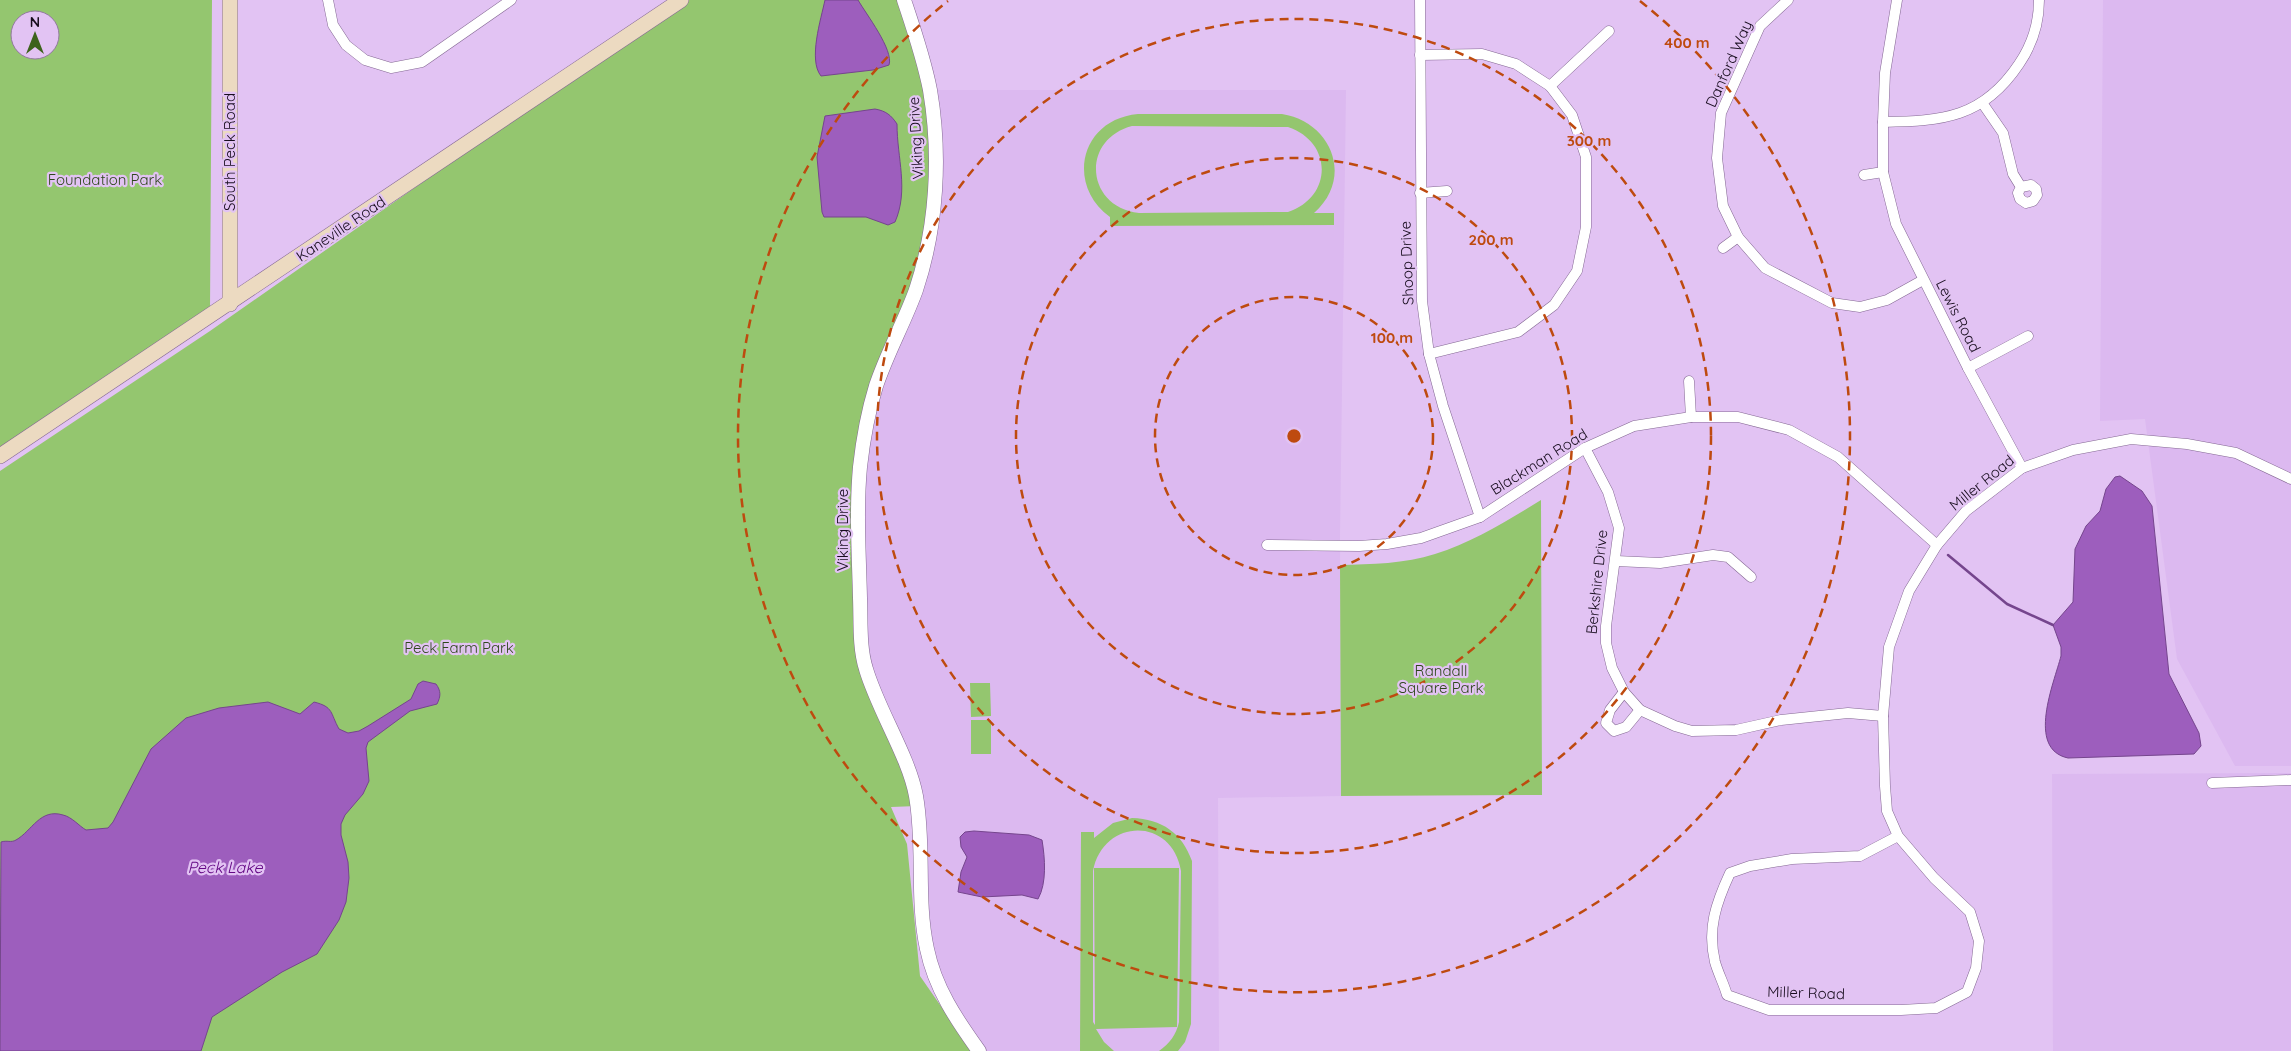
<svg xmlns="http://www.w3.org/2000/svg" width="2291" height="1051" font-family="Quicksand,sans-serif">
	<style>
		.built { fill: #dcb9f0 }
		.green { fill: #94c66f; fill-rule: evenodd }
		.water { fill: #9d5ebd; stroke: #75458d }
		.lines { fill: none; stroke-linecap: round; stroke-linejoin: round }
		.stream { stroke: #75458d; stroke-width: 2.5 }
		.minor-casing { stroke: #846893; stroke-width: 11 }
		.tertiary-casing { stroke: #846893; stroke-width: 15 }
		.secondary-casing { stroke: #846893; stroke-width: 16 }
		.minor { stroke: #fff; stroke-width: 10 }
		.tertiary { stroke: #fff; stroke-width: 14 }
		.secondary { stroke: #ecdac1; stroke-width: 15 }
		.ring { fill: none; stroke: #be4a0f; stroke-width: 2.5; stroke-dasharray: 9 6 }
		.labels { text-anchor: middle; stroke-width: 4.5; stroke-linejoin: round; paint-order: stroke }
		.street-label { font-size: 15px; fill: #170c1d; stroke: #e2c3f3 }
		.park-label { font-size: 15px; fill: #2e471c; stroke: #e2c3f3 }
		.water-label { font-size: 16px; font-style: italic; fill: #640885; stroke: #e2c3f3 }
		.centre { fill: #be4a0f; stroke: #e2c3f3; stroke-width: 2.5 }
		.ring-label { font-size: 15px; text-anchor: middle; font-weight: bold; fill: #be4a0f; stroke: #e2c3f3; stroke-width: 4.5; stroke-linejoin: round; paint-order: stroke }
	</style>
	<rect width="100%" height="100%" fill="#e2c3f3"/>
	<g class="built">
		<path d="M2103 0H2291V766H2235L2177 659 2145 419 2100 421Z"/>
		<path d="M937 90H1346L1340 538 1341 796 1218 798 1219 1051H982L936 971 926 922 923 800 868 665 864 615V467L874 414 900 339Z"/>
		<path d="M2291 773V1051H2053L2052 774Z"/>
	</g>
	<g class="green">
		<path d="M0 0H212L210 310 0 451ZM20 20H50V50H20Z"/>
		<path d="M683 0H904L930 89 931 226 897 334 860 467 863 657 917 806 891 807 907 844 920 976 972 1051H0V471L210 331Z"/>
		<path d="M1138 114H1282C1332 122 1354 178 1314 213H1334V225L1110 226V217C1065 184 1081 119 1138 114ZM1132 126 1288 127C1333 142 1333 197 1288 212L1139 213C1086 207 1080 140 1132 126Z"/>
		<path d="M1541 500 1542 795 1341 796 1340 565C1371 564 1405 564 1435 554 1473 542 1507 521 1541 500Z"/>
		<path d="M970 683H990L991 716 971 717Z"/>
		<rect x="971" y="720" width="20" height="34"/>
		<path d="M1132 818C1162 819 1182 833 1192 861L1191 1024 1185 1042 1178 1051H1159C1170 1043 1176 1035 1179 1022L1181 871C1172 816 1103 818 1093 871V1022L1095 1025 1094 868H1179L1177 1027 1096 1029 1104 1042 1114 1051H1080L1081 832H1094V838L1113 823Z"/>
	</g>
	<g class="water">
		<path d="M825 0H858C866 14 894 50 889 65L873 70 821 76C808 60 821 19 825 0Z"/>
		<path d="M875 109C886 111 891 115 897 124 897 158 909 190 895 222L888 225 866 217H824L822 212 817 157 825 116Z"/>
		<path d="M2120 476 2142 491 2152 506 2169 674 2199 733 2201 746 2194 754 2068 758C2026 749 2054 683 2061 656V647L2053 625 2073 602 2075 549 2086 526 2100 511 2106 489 2115 477Z"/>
		<path d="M423 681 436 684C441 691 441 696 437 704L410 711 368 742 366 748 369 781 363 794 345 815 341 824V835L348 862 349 878 346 902 339 920 317 954 282 972 212 1017 201 1051H0L1 842C7 840 11 843 16 840 32 831 40 808 63 815 72 817 79 826 86 830L108 828 113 822 151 749 186 718 219 708 268 702 300 714 314 702C334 707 330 713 339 729L348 733 359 731 368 726 411 699 418 684Z"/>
		<path d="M974 831 1029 835 1042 840C1045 858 1047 883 1038 899L1022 895 982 897 958 892 961 872 967 857 961 847 960 837 965 832Z"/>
	</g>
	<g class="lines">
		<path class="stream" d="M1948 555 2007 604 2053 625"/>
		<defs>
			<g id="minor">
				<path d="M328 0 333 25 346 45 365 60 391 68 422 62 511 0"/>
				<path d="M1420 0 1422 301 1429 354 1443 406 1480 517"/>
				<path d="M1788 0 1760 26 1721 113 1717 158 1723 206 1738 237 1765 268 1832 303 1860 307 1887 300 1923 280"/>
				<path d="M1897 0 1885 73 1883 122V172L1896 224 1968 368 2022 468"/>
				<path d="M1420 55 1482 54 1516 64 1550 86 1572 115 1586 157V227L1577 271 1554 305 1518 332 1429 354"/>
				<path d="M1550 86 1609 31"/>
				<path d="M1983 104 2003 133 2013 174 2021 187 2018 193 2020 199 2026 203 2033 201 2037 195 2036 189 2031 185 2021 187"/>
				<path d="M1883 122C1943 121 1983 118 2019 64 2032 45 2039 23 2039 0"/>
				<path d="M1864 175 1883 172"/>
				<path d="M1420 193 1447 191"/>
				<path d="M1723 248 1738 237"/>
				<path d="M1968 368 2028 336"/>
				<path d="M1689 381 1691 417"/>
				<path d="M1585 448 1608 492 1619 528 1606 626V643L1612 668 1624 692 1640 710 1675 726 1692 731 1736 730 1781 720 1848 713 1883 716"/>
				<path d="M1267 545 1359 546 1387 544 1421 538 1480 517 1585 448 1634 426 1691 417H1738L1789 430 1838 457 1937 545"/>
				<path d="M1616 561 1660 563 1713 555 1728 557 1751 577"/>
				<path d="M1624 692 1610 710 1606 723 1614 731 1626 727 1640 710"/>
				<path d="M2212 783 2291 780"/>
				<path d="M1898 836 1860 856 1792 859 1750 866 1730 873C1716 903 1707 929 1715 962 1718 973 1724 984 1727 995L1769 1010H1901L1936 1008 1967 992 1976 968 1979 941 1970 912 1934 878 1898 836 1887 811 1885 786 1883 716 1889 647 1909 591 1937 545 1966 511 2022 468 2073 450 2131 439 2187 444 2236 453 2291 479"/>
			</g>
			<path id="tertiary" d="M904 0C914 30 924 59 930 90 941 155 937 227 916 290 904 323 887 353 876 386 868 412 863 440 860 467 856 511 859 555 860 598 861 621 859 647 866 669 878 710 909 757 916 796 925 847 916 899 927 949 935 988 956 1019 979 1051"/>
			<g id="secondary">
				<path d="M230 304V0"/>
				<path d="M0 456 681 0"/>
			</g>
		</defs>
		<use href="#minor" class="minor-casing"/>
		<use href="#tertiary" class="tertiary-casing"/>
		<use href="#secondary" class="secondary-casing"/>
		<use href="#minor" class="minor"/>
		<use href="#tertiary" class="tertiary"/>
		<use href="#secondary" class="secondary"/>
	</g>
	<g class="ring">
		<circle cx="1294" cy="436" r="139"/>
		<circle cx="1294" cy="436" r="278"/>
		<circle cx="1294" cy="436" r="417"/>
		<path d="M1640 1A556 556 0 1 1 948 1"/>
	</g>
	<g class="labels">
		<g class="street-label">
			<text transform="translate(1729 64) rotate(-66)" y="5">Danford Way</text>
			<text transform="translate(916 138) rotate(-93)" y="5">Viking Drive</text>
			<text transform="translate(230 152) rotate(-90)" y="5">South Peck Road</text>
			<text transform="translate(341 229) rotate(-34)" y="5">Kaneville Road</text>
			<text transform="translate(1407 263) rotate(-92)" y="5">Shoop Drive</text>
			<text transform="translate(1958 316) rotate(63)" y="5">Lewis Road</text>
			<text transform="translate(1539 462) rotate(-32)" y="5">Blackman Road</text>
			<text transform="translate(1982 483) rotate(-39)" y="5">Miller Road</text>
			<text transform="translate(843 530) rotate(-90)" y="5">Viking Drive</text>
			<text transform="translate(1597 582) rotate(-84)" y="5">Berkshire Drive</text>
			<text transform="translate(1806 993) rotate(2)" y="5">Miller Road</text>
		</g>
		<g class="park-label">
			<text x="105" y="185">Foundation Park</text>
			<text x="459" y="653">Peck Farm Park</text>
			<text x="1441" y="676">Randall<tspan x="1441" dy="17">Square Park</tspan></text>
		</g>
		<g class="water-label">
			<text x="225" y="873">Peck Lake</text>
		</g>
	</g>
	<circle cx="1294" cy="436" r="8" class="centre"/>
	<g class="ring-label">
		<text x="1687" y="48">400 m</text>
		<text x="1589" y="146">300 m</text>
		<text x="1491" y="245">200 m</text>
		<text x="1392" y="343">100 m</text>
	</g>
	<g transform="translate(35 35)"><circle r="24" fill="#e2c3f3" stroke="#917a9d"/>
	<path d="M0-4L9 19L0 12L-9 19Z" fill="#3d631c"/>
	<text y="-8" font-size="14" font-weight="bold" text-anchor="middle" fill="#170c1d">N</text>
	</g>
</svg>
